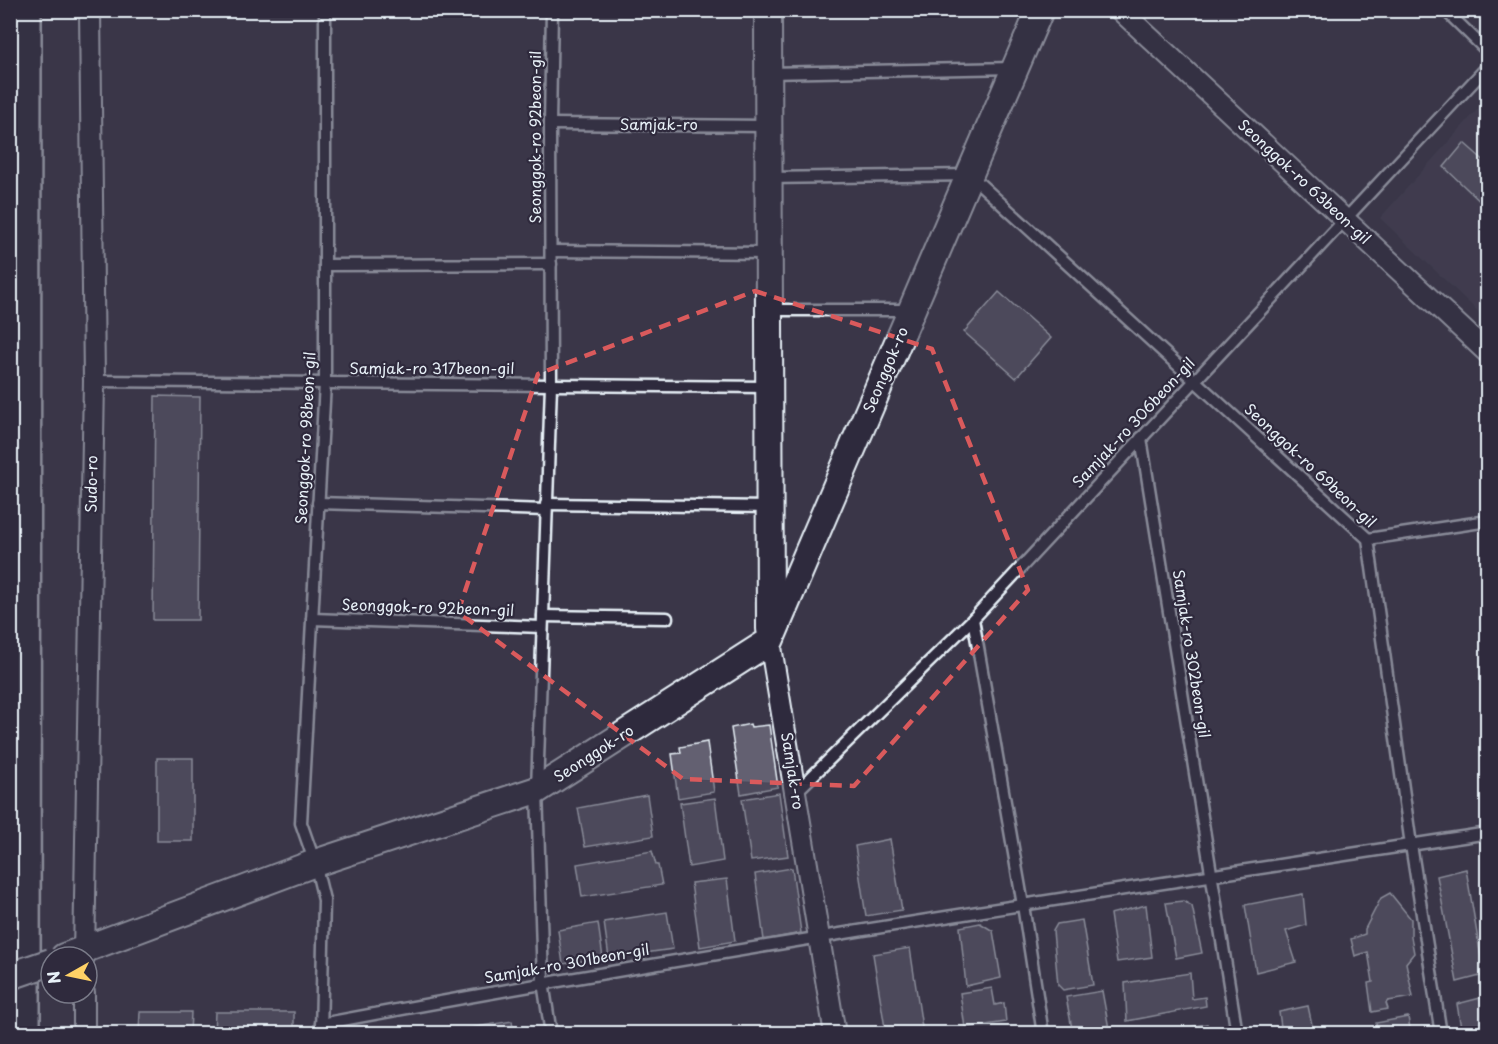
<svg xmlns="http://www.w3.org/2000/svg" width="1498" height="1044" font-family="'Playpen Sans',sans-serif">
	<style>
		.built { fill: #464354 }
		.building { fill: #636171; stroke: #e8f1f8; stroke-width: 1.5 }
		.lines { fill: none; stroke-linecap: round; stroke-linejoin: round }
		.service-casing { stroke: #e8f1f8; stroke-width: 15 }
		.minor-casing { stroke: #e8f1f8; stroke-width: 24 }
		.tertiary-casing { stroke: #e8f1f8; stroke-width: 30 }
		.motorway-casing { stroke: #e8f1f8; stroke-width: 38 }
		.service { stroke: #2f2a3d; stroke-width: 10 }
		.minor { stroke: #2f2a3d; stroke-width: 20 }
		.tertiary { stroke: #2f2a3d; stroke-width: 26 }
		.motorway { stroke: #2f2a3d; stroke-width: 33 }
		.tertiary-bridge-casing { stroke: #e8f1f8; stroke-width: 30; stroke-linecap: butt }
		.tertiary-bridge { stroke: #2f2a3d; stroke-width: 26 }
		.marked { fill: none; stroke: #da5a5c; stroke-width: 4.5; stroke-dasharray: 12 8; stroke-linejoin: round }
		.labels { text-anchor: middle; stroke-width: 4.5; stroke-linejoin: round; paint-order: stroke }
		.street-label { font-size: 15px; fill: #e8f1f8; stroke: #2f2a3d }
	</style>
	<rect width="100%" height="100%" fill="#3a3648"/>
	<filter id="ink" filterUnits="userSpaceOnUse"><feTurbulence type="fractalNoise" baseFrequency=".0167" numOctaves="2"/><feDisplacementMap in="SourceGraphic" scale="12" xChannelSelector="R" yChannelSelector="G"/><feConvolveMatrix kernelMatrix="1 2 1 2 8 2 1 2 1" color-interpolation-filters="sRGB"/></filter>
	<g filter="url(#ink)">
		<path class="built" d="M1487 99V320L1380 218Z"/>
		<g class="building">
			<path d="M1464 143 1488 164V209L1444 167Z"/>
			<path d="M999 292 1051 338 1016 378 964 332Z"/>
			<path d="M155 396 200 397 198 620H153Z"/>
			<path d="M750 724 751 727 769 725 778 787 741 794 731 728Z"/>
			<path d="M707 742 714 792 678 798 672 754 681 753 680 747Z"/>
			<rect x="157" y="758" width="36" height="83"/>
			<path d="M779 793 788 856 751 861 742 799Z"/>
			<path d="M647 795 653 836 585 847 578 808Z"/>
			<path d="M715 798 723 861 689 867 680 803Z"/>
			<path d="M890 839 902 910 866 916 855 846Z"/>
			<path d="M652 851 656 865H658L662 885 582 897 577 864Z"/>
			<path d="M792 868 801 933 764 940 755 874Z"/>
			<path d="M1466 869 1484 975 1457 982 1437 876Z"/>
			<path d="M727 879 735 941 700 947 691 883Z"/>
			<path d="M1390 893 1411 919V937L1414 953 1406 963 1413 997 1388 1001 1386 1003 1388 1009 1372 1012 1368 983 1373 982 1368 952 1355 956 1351 939 1365 934V929L1381 898Z"/>
			<path d="M1303 894 1306 925 1286 931 1296 962 1256 972 1245 905Z"/>
			<path d="M1183 901 1192 906 1202 953 1176 958 1166 903Z"/>
			<path d="M1146 905 1152 957 1117 962 1110 914Z"/>
			<path d="M667 912 673 949 609 958 604 922Z"/>
			<path d="M1082 920 1093 985 1063 990 1058 985 1053 931 1057 924Z"/>
			<path d="M598 923 603 958 563 964 558 930Z"/>
			<path d="M980 923 993 931 1001 978 966 986 960 927Z"/>
			<path d="M910 948 923 1034H886L873 954Z"/>
			<path d="M1190 973 1192 999 1205 997 1206 1006 1127 1021 1125 983Z"/>
			<path d="M992 988 995 1005 1004 1003 1006 1022 965 1028 960 993Z"/>
			<path d="M1102 991 1110 1034H1073L1066 997Z"/>
			<path d="M1488 996V1034H1462L1457 1004Z"/>
			<path d="M1308 1006 1314 1034H1282L1279 1012Z"/>
			<path d="M140 1012H191L190 1034H139Z"/>
			<path d="M215 1012H294V1026H299V1034H214Z"/>
			<path d="M1408 1017 1411 1034H1377L1376 1023Z"/>
			<path d="M512 1021 514 1034H433Z"/>
			<path d="M1207 1024 1208 1034H1152Z"/>
		</g>
		<g class="lines">
			<defs>
				<g id="service">
					<path d="M1445 10 1488 52"/>
					<path d="M768 73 1014 68"/>
					<path d="M550 124 768 126"/>
					<path d="M768 178 970 175 1368 539 1411 845 1441 1034"/>
					<path d="M551 251 769 253"/>
					<path d="M325 265 551 264"/>
					<path d="M769 310H910"/>
					<path d="M94 381 768 387"/>
					<path d="M1141 438 1237 1034"/>
					<path d="M318 503 546 510"/>
					<path d="M546 504 770 507"/>
					<path d="M1368 539 1488 521"/>
					<path d="M543 616 667 618"/>
					<path d="M312 619 542 627"/>
					<path d="M973 619 1023 905 1043 1034"/>
					<path d="M795 793 973 619 1488 66"/>
					<path d="M321 1024C709 951 1098 893 1488 833"/>
					<path d="M321 1034 324 900 315 863 301 823 325 383V10"/>
					<path d="M551 1034 543 982 537 790 551 385 550 124 552 10"/>
				</g>
				<g id="minor">
					<path d="M1120 10 1488 353"/>
					<path d="M770 641 835 1034"/>
					<path d="M84 957 94 381 90 10"/>
					<path d="M84 1034V993"/>
				</g>
				<g id="tertiary">
					<path d="M768 10 770 629"/>
					<path d="M64 957 315 863 537 790 770 641 1040 10"/>
				</g>
				<path id="motorway" d="M23 1034 24 10"/>
			</defs>
			<use href="#service" class="service-casing"/>
			<use href="#minor" class="minor-casing"/>
			<use href="#tertiary" class="tertiary-casing"/>
			<use href="#motorway" class="motorway-casing"/>
			<use href="#service" class="service"/>
			<use href="#minor" class="minor"/>
			<use href="#tertiary" class="tertiary"/>
			<use href="#motorway" class="motorway"/>
			<defs>
				<path id="tertiary-bridge" d="M10 976 51 962"/>
			</defs>
			<use href="#tertiary-bridge" class="tertiary-bridge-casing"/>
			<use href="#tertiary-bridge" class="tertiary-bridge"/>
		</g>
	</g>
	<path d="M0 0H1498V1044H0ZM755 291 932 349 1028 590 854 786 683 779 458 612 538 374Z" fill="#3a3648" fill-opacity=".55" fill-rule="evenodd"/>
	<path class="marked" d="M755 291 932 349 1028 590 854 786 683 779 458 612 538 374Z"/>
	<g class="labels">
		<g class="street-label">
			<text x="659" y="130">Samjak-ro</text>
			<text transform="translate(536 137) rotate(-90)" y="5">Seonggok-ro 92beon-gil</text>
			<text transform="translate(1304 182) rotate(43)" y="5">Seonggok-ro 63beon-gil</text>
			<text x="432" y="374">Samjak-ro 317beon-gil</text>
			<text transform="translate(886 370) rotate(-67)" y="5">Seonggok-ro</text>
			<text transform="translate(1134 423) rotate(-47)" y="5">Samjak-ro 306beon-gil</text>
			<text transform="translate(306 438) rotate(-87)" y="5">Seonggok-ro 98beon-gil</text>
			<text transform="translate(1310 466) rotate(43)" y="5">Seonggok-ro 69beon-gil</text>
			<text transform="translate(92 484) rotate(-89)" y="5">Sudo-ro</text>
			<text transform="translate(428 608) rotate(2)" y="5">Seonggok-ro 92beon-gil</text>
			<text transform="translate(1191 654) rotate(81)" y="5">Samjak-ro 302beon-gil</text>
			<text transform="translate(594 754) rotate(-33)" y="5">Seonggok-ro</text>
			<text transform="translate(792 771) rotate(81)" y="5">Samjak-ro</text>
			<text transform="translate(567 964) rotate(-10)" y="5">Samjak-ro 301beon-gil</text>
		</g>
	</g>
	<rect width="1498" height="1044" fill="none" stroke="#2f2a3d" stroke-width="36"/>
	<rect x="18" y="18" width="1462" height="1008" fill="none" stroke="#e8f1f8" stroke-width="2" filter="url(#ink)"/>
	<g transform="translate(69 975) rotate(261)"><circle r="28" fill="#2f2a3d" stroke="#797a88" stroke-width="1.5"/>
	<path d="M0-4.5L10 22L0 15L-10 22Z" fill="#ffd166"/>
	<text y="-9" font-size="16" font-weight="bold" text-anchor="middle" fill="#e8f1f8">N</text>
	</g>
</svg>
